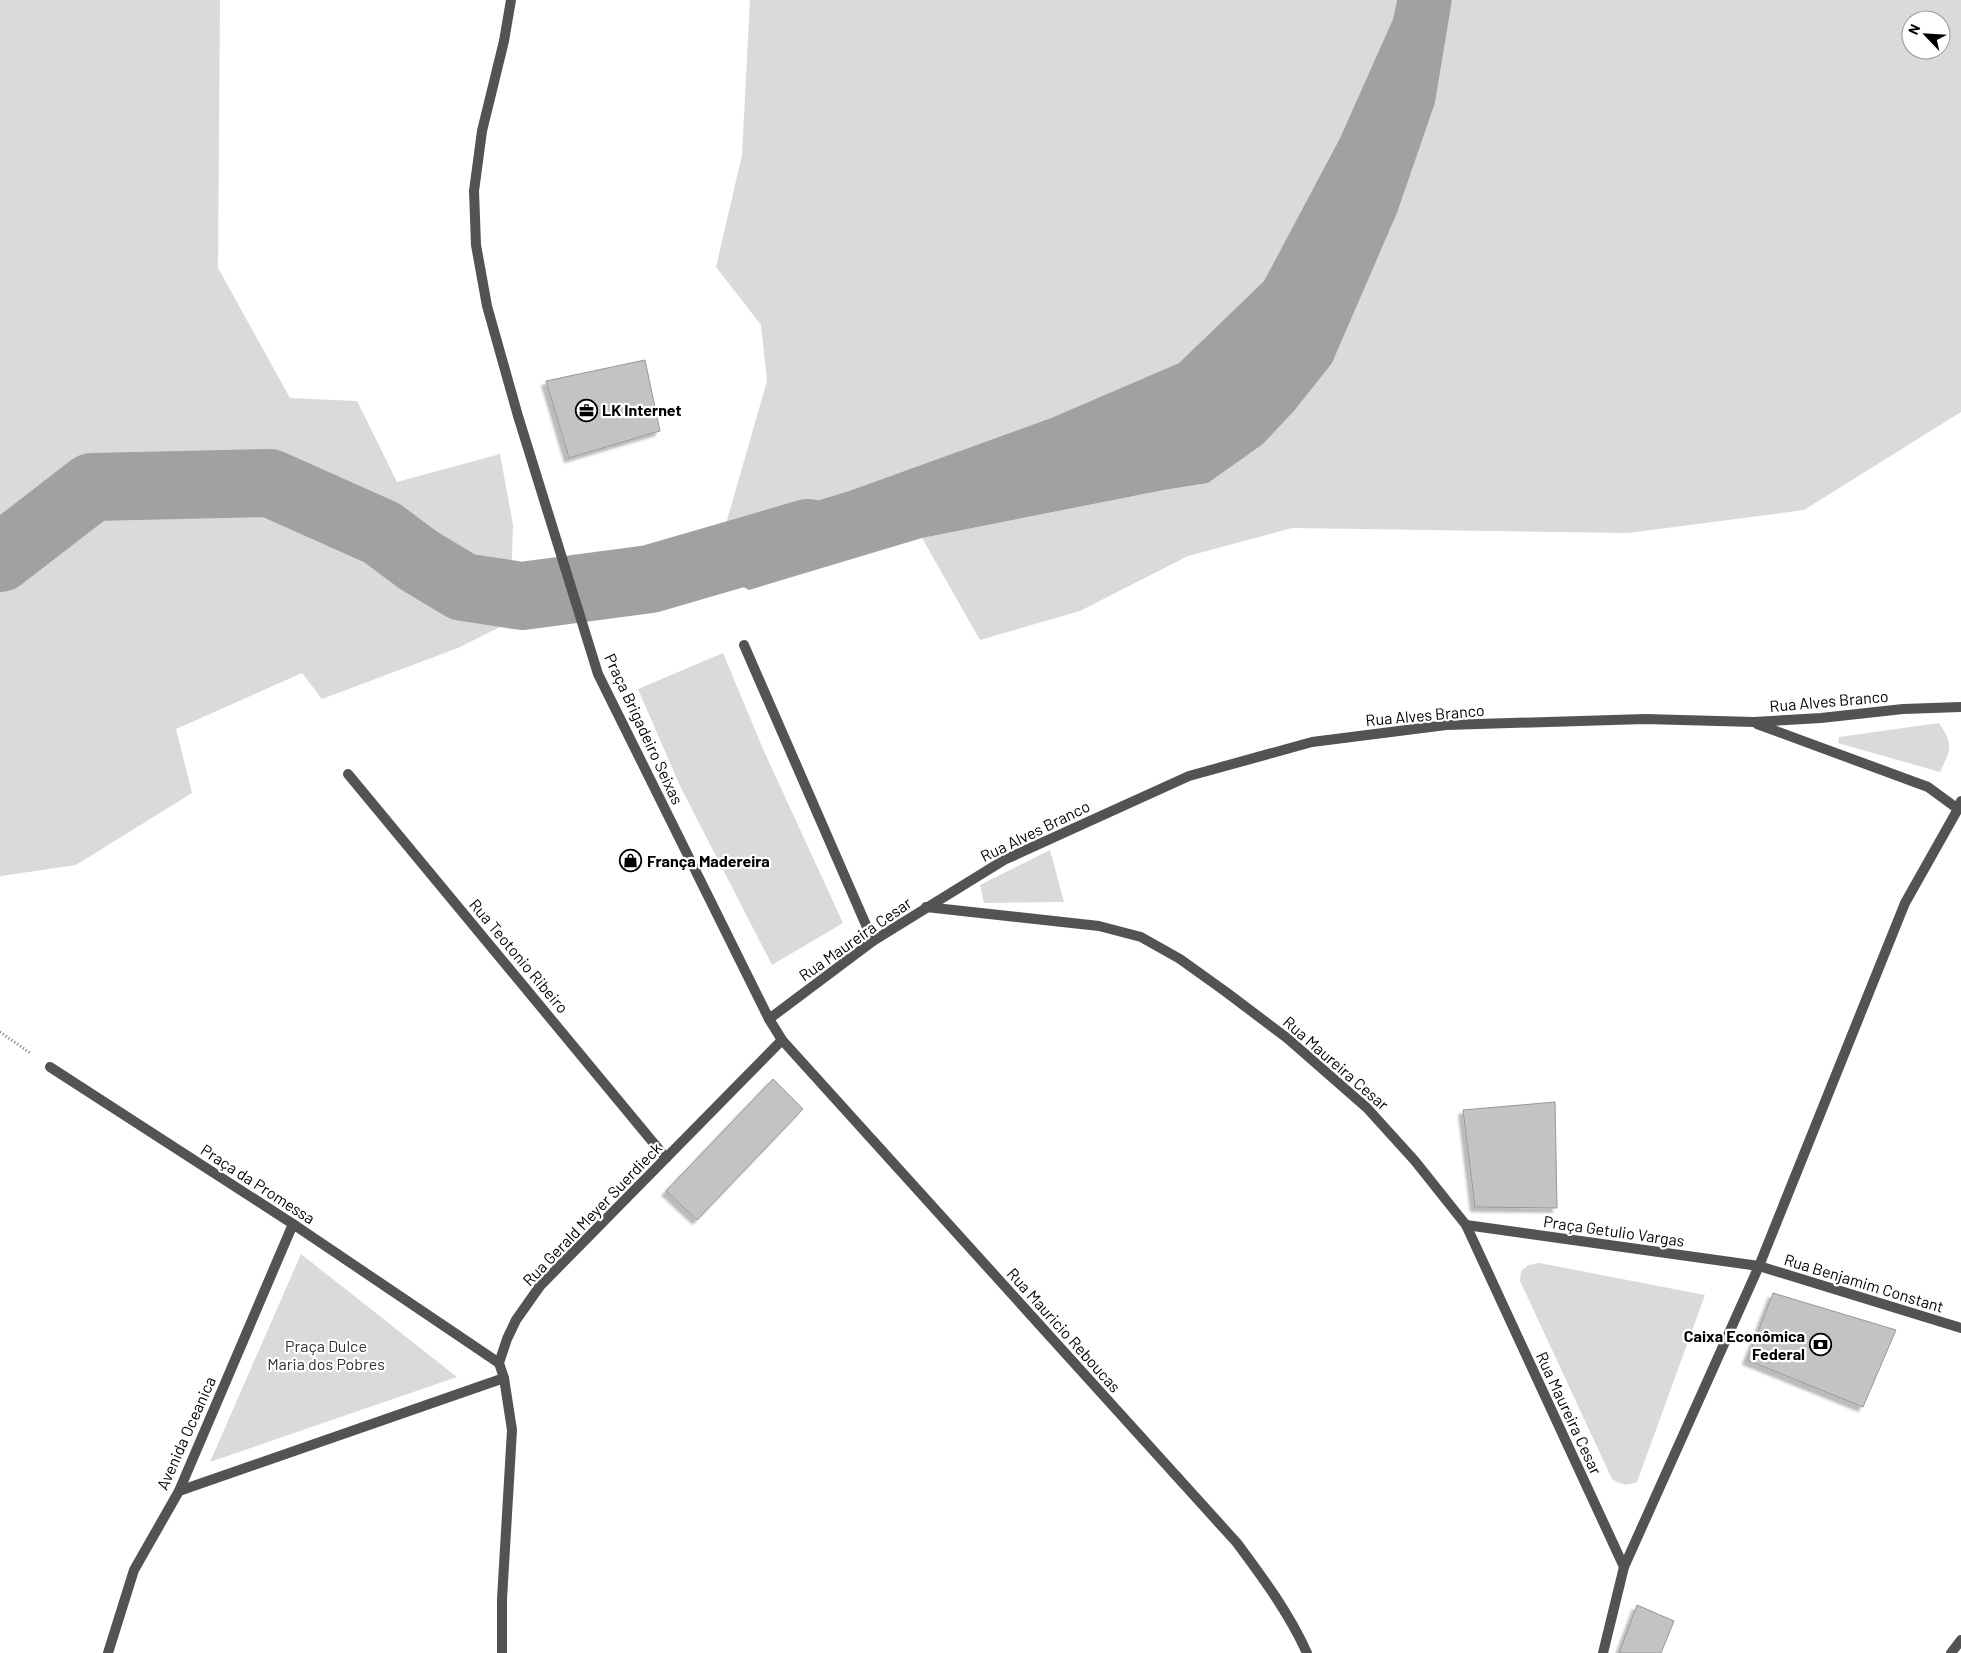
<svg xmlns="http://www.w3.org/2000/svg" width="1961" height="1653" font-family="Barlow,sans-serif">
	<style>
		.green { fill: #dadada; fill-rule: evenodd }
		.water { fill: #a1a1a1 }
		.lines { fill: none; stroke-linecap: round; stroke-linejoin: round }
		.river { stroke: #a1a1a1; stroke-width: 68 }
		.building { fill: #c3c3c3; stroke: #979797; filter: url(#shadow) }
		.path { stroke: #757575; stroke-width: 3; stroke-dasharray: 1 2.5; stroke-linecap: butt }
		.minor { stroke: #535353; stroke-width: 10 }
		.tertiary { stroke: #535353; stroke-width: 10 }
		.labels { text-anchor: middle; stroke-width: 4.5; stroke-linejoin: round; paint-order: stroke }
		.poi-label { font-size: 16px; font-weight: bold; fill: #000; stroke: #fff; text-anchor: start }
		.street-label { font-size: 16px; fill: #000; stroke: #fff }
		.park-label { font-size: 16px; fill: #313131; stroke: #fff }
	</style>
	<defs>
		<filter id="shadow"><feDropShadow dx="-4.5" dy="4.5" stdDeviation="1" flood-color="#0004"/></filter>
	</defs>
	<rect width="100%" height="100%" fill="#fff"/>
	<g class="green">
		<path d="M0 0H220L218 268 290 398 357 401 397 482 500 454 513 525 510 622 458 648 322 699 302 673 176 729 192 793 76 865 1 876 0 878Z"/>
		<path d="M750 0H1397L1393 19 1340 138 1264 281 1179 363 1051 418 849 491 783 511 723 534 767 381 761 325 716 267 742 155Z"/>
		<path d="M1452 0H1961V412L1804 510 1628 533 1292 528 1188 556 1080 611 980 640 922 538 1164 490 1208 483 1263 444 1294 411 1332 362 1397 213 1435 103ZM1911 20H1941V50H1911Z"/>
		<path d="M723 653 763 749 843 923 772 965 680 786 638 689Z"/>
		<path d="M1939 723C1954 745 1951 749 1940 772L1838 743 1839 737Z"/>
		<path d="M1050 850 1064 902 984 903 980 885Z"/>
		<path d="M301 1254 457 1377 210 1462Z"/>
		<path d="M1539 1263 1705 1295 1637 1482C1627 1486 1621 1485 1612 1479L1520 1281 1521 1271 1529 1265Z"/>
	</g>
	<path class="water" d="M1397 0H1452L1435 103 1397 213 1332 363 1294 411 1263 444 1208 483 1164 490 922 538 749 590 728 579 719 560 723 534 783 511 849 491 1051 418 1179 363 1264 281 1340 138 1393 19Z"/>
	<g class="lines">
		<path class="river" d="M0 558 92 487 270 483 382 533 418 560 463 587 522 596 650 579 808 533"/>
	</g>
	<g class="building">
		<path d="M645 360 660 431 569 458 546 381Z"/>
		<path d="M773 1079 803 1109 697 1220 666 1191Z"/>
		<path d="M1555 1102 1557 1208 1475 1207 1463 1110Z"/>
		<path d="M1773 1293 1896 1330 1863 1407 1747 1360Z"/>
		<path d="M1637 1605 1674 1621 1661 1653H1619Z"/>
	</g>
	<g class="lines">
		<path class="path" d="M0 1032 30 1053"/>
		<g class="minor">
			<path d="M744 645 873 941"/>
			<path d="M1757 724 1928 787 1958 809 1961 801"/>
			<path d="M348 774 666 1158"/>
			<path d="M926 907 1099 926 1141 937 1180 959 1226 992 1287 1038 1367 1108 1415 1161 1466 1225 1624 1567 1603 1653"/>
			<path d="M769 1019 873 941 1004 860 1189 776 1312 742 1446 725 1645 719 1754 722 1821 718 1903 709 1961 707"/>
			<path d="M50 1067 293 1224 499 1363"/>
			<path d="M1466 1225 1759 1266 1961 1328"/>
			<path d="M179 1491 504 1378"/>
			<path d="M1624 1567 1759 1266 1905 903 1958 809H1961"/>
			<path d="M108 1653 134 1570 179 1491 293 1224"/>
		</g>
		<g class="tertiary">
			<path d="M511 0 504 41 482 131 474 191 476 245 487 306 518 416 598 674 769 1019 782 1040 1237 1543C1263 1578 1289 1613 1307 1653"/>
			<path d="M502 1653V1599L512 1430 504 1378 499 1363 507 1339 516 1320 540 1286 782 1040"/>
			<path d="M1951 1653 1961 1640"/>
		</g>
	</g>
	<defs>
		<symbol id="office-ring" viewBox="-11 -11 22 22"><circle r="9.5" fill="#fff" stroke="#000" stroke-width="1.5"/><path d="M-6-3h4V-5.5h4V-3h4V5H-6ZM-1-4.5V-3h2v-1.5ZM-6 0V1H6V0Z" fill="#000"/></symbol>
		<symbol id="shop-ring" viewBox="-11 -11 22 22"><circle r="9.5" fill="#fff" stroke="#000" stroke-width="1.5"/><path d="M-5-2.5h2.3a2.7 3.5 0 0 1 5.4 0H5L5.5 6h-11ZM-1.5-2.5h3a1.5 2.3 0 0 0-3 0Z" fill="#000"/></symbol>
		<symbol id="bank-ring" viewBox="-11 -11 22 22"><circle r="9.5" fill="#fff" stroke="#000" stroke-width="1.5"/><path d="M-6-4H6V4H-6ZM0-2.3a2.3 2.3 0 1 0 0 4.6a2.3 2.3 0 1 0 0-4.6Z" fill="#000"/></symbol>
	</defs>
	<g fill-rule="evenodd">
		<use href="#office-ring" x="574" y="398" width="25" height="25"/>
		<use href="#shop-ring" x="618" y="848" width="25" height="25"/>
		<use href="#bank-ring" x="1808" y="1332" width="25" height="25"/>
	</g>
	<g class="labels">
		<g class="poi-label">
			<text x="602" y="416">LK Internet</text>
			<text x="647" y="867">França Madereira</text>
			<text x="1805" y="1342" text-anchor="end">Caixa Econômica<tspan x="1805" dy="18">Federal</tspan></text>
		</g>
		<g class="street-label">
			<text transform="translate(1829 701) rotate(-5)" y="6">Rua Alves Branco</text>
			<text transform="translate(1425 715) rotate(-5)" y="6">Rua Alves Branco</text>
			<text transform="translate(644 729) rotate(65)" y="6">Praça Brigadeiro Seixas</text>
			<text transform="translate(1035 831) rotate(-26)" y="6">Rua Alves Branco</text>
			<text transform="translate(855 939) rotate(-35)" y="6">Rua Maureira Cesar</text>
			<text transform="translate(519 956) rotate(50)" y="6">Rua Teotonio Ribeiro</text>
			<text transform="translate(1336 1063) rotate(41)" y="6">Rua Maureira Cesar</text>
			<text transform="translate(258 1184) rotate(33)" y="6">Praça da Promessa</text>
			<text transform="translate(592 1214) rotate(-46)" y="6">Rua Gerald Meyer Suerdieck</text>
			<text transform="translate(1614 1231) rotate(8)" y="6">Praça Getulio Vargas</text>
			<text transform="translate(1864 1283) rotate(17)" y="6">Rua Benjamim Constant</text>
			<text transform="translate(1064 1330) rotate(48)" y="6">Rua Mauricio Reboucas</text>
			<text transform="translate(1569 1413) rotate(65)" y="6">Rua Maureira Cesar</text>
			<text transform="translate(186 1433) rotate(-66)" y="6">Avenida Oceanica</text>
		</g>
		<g class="park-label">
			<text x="326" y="1352">Praça Dulce<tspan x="326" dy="18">Maria dos Pobres</tspan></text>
		</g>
	</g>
	<g transform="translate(1926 35) rotate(295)"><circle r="24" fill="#ffffff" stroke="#999999"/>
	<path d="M0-4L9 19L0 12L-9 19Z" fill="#000000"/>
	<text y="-8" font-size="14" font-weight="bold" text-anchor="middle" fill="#000000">N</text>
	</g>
</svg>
